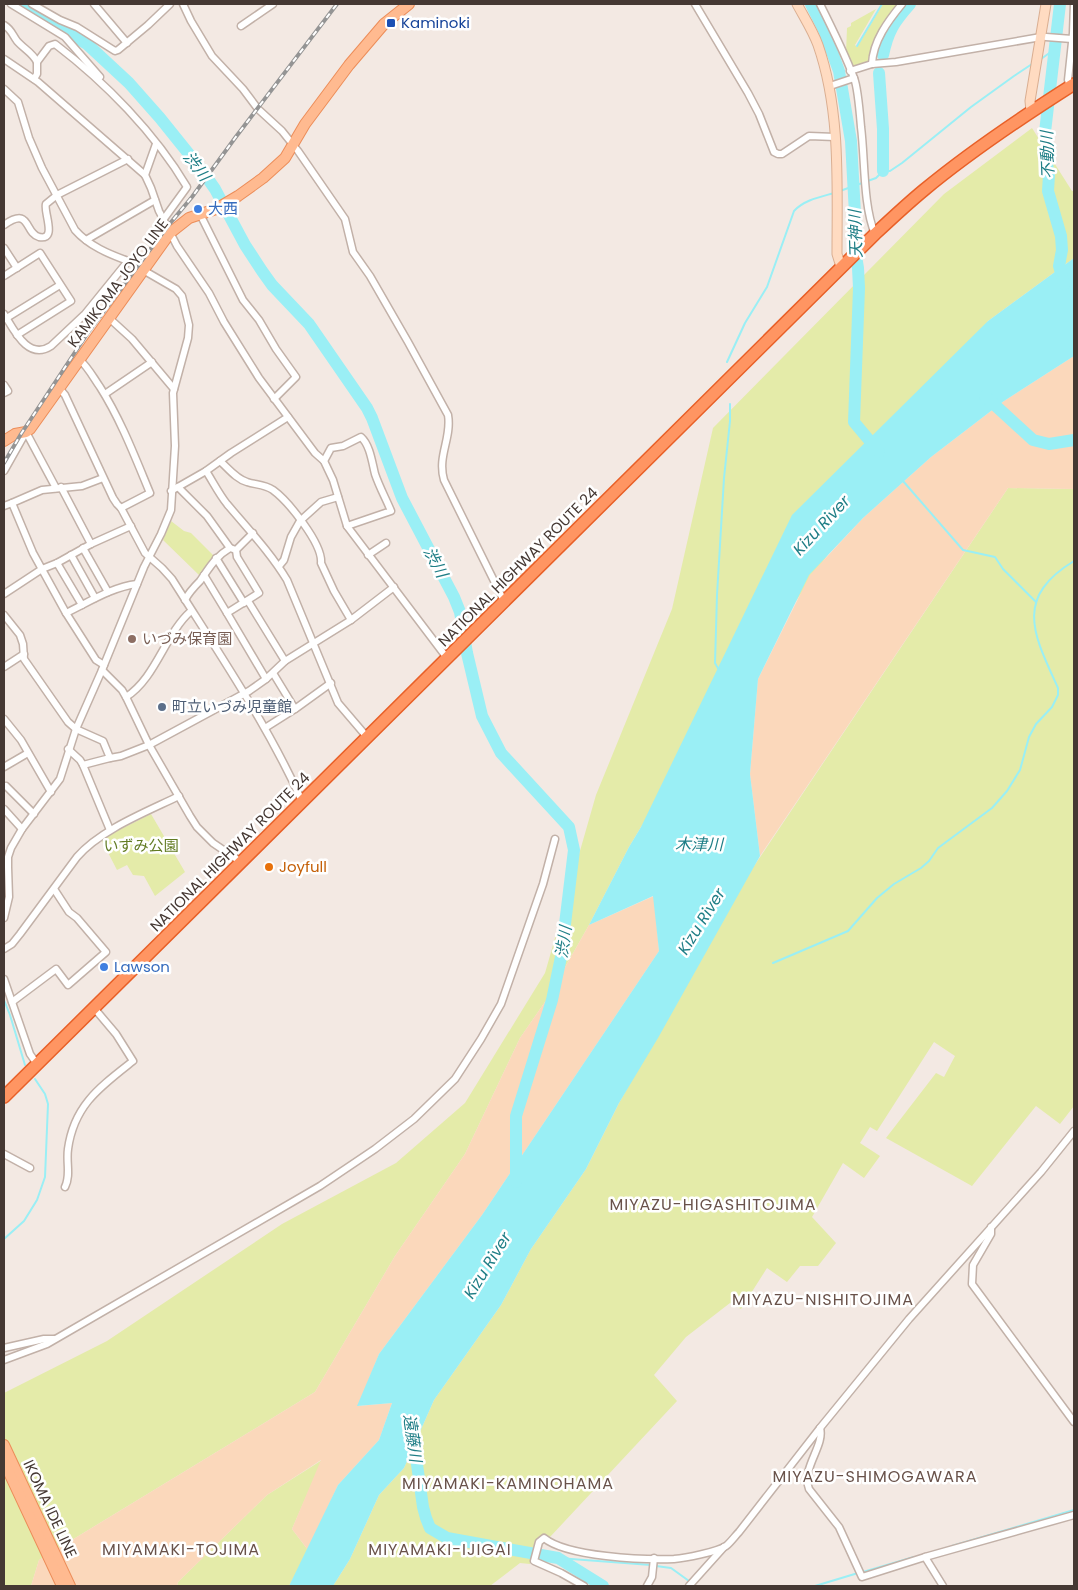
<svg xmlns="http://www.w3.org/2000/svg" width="1078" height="1590" font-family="Poppins,'Noto Sans JP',sans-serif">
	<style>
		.green { fill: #e4eba9 }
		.sand { fill: #fbd8bb }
		.water { fill: #9aeff5 }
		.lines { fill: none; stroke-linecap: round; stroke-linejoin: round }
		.stream { stroke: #9aeff5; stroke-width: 2 }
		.river { stroke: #9aeff5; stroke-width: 12 }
		.street-casing { stroke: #c2b1a8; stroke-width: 9 }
		.secondary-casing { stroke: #daae91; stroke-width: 11 }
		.primary-casing { stroke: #ec8d59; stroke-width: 12 }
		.highway-casing { stroke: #e86028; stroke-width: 14 }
		.street { stroke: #fff; stroke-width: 6 }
		.secondary { stroke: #ffdbc1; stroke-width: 9 }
		.primary { stroke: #ffba90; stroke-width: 10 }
		.highway { stroke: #ff9562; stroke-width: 11 }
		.rail-casing { stroke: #949494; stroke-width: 4 }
		.rail { stroke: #fff; stroke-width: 2; stroke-dasharray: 5.5; stroke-linecap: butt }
		.transit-dot { fill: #1a4fb4; stroke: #fff; stroke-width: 2 }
		.shop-dot { fill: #3f7fe0; stroke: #fff; stroke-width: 2 }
		.education-dot { fill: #8d6e63; stroke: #fff; stroke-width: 2 }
		.service-dot { fill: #5c6f8a; stroke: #fff; stroke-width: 2 }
		.food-dot { fill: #e8710a; stroke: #fff; stroke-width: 2 }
		.labels { text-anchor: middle; stroke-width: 5; stroke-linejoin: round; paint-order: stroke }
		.transit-label { font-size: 15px; fill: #164399; stroke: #fff; text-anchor: start }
		.shop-label { font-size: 15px; fill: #366cbe; stroke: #fff; text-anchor: start }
		.street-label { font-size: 15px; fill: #453833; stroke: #fff }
		.education-label { font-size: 15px; fill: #785e54; stroke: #fff; text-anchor: start }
		.service-label { font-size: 15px; fill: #4e5e75; stroke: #fff; text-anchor: start }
		.park-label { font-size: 15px; fill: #627b23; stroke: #fff }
		.food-label { font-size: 15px; fill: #c56008; stroke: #fff; text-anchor: start }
		.water-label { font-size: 16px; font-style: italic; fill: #1f7e86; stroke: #fff }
		.neighbourhood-label { font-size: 16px; letter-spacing: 1px; fill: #69524a; stroke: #fff }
	</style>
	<rect width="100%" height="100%" fill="#f3e9e3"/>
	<g class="green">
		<path d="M883 4H899C881 23 876 37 868 62L854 66 850 64 846 53 847 28 851 26V23L876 9 855 45 857 47Z"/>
		<path d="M1032 128 1072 191H1074V258L988 321 641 827 629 847 589 925 547 999 520 1038 465 1154 395 1256 315 1392 39 1560 31 1586H4V1393L107 1341 282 1224 396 1163 465 1103 545 973 596 795 672 609 713 428 944 194Z"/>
		<path d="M1008 488 1074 489V1106L1060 1124 1036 1106 972 1186 886 1138 936 1073 944 1077 955 1056 934 1042 877 1131 870 1127 860 1143 880 1156 864 1178 843 1163 812 1217 836 1243 818 1266H800L787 1282 767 1268 741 1309 730 1303 686 1337 654 1375 677 1401 550 1537 545 1535 535 1540 530 1564 520 1563 490 1586H333L350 1559 379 1495 404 1468 434 1400 501 1305 531 1249 586 1169 619 1103 748 875Z"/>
		<path d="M171 521 184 531 191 533 214 556 199 575 163 540Z"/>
		<path d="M151 814 185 872 155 896 144 876 133 875 127 865 117 870 101 839Z"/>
		<path d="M322 1460 292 1529 308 1550 289 1586H177L178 1582 267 1495Z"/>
	</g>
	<g class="sand">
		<path d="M1074 356V489L1008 488 760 856 750 774 758 679 810 575 863 518 931 457 1004 401Z"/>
		<path d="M654 896 659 951 482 1215 379 1354 358 1406 392 1403 379 1440 338 1485 308 1550 292 1529 321 1460 267 1495 178 1582 177 1586H31L39 1560 315 1392 395 1256 465 1154 520 1038 547 999 589 925Z"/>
	</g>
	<path class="water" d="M1074 258V356L1004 401 931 457 863 518 809 575 758 679 750 774 760 856 658 1038 619 1103 586 1169 531 1249 501 1305 434 1400 404 1468 379 1495 350 1559 333 1586H289L338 1485 379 1440 392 1403 357 1406 379 1354 482 1215 659 951 653 896 589 925 629 847 641 827 792 515 988 321Z"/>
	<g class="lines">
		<g class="stream">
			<path d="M857 46 882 4"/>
			<path d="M1041 59 1055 49"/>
			<path d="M839 71 840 68"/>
			<path d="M840 191 876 178 883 171H890L902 163 971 107 1014 76 1032 64"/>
			<path d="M727 362 745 323 767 287 794 211C804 200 820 197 834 193"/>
			<path d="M903 481 963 550 995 557 1003 569 1036 602"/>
			<path d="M719 670 715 663 717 595 724 478 730 421V404"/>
			<path d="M773 963 848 931 877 898 894 884 921 868 929 861 938 848 992 808 1007 791 1020 770 1029 737 1036 724 1052 707 1058 695V688C1034 635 1013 598 1074 561"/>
			<path d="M4 1000 10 1015 25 1065"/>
			<path d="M4 1239 24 1221 37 1200 45 1177 48 1104 45 1094 35 1079"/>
			<path d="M952 1546 1074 1510"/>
			<path d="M558 1558 651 1565"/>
			<path d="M656 1566 671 1568 689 1581"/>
			<path d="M863 1572 914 1557"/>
			<path d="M815 1586 858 1573"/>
		</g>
		<g class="river">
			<path d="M21 4 87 44 129 83 160 118 201 169 215 189 245 245 262 271 272 285 309 324 367 408 372 418 402 498 454 597 460 612 467 653 482 716 501 753 569 827 574 850 561 957 552 1000 516 1116V1182"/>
			<path d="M811 4 824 30 839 71 851 141 856 232 854 244 858 268 859 288 854 422 879 452"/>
			<path d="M1060 4 1045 132 1047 143 1045 153 1049 175 1048 191 1061 236 1062 250 1059 266 1064 284"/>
			<path d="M883 55C888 31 894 22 910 4"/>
			<path d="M879 73 883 129V171"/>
			<path d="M985 396 1033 440 1049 444 1074 440"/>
			<path d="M412 1429 423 1507 426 1518 430 1528 447 1538 558 1558 603 1586"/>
		</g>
		<defs>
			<g id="street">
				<path d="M11 4 65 37 100 77"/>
				<path d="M32 4 60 20 77 27 115 51 118 50 148 25 170 4"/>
				<path d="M94 4 127 43"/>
				<path d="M183 4 191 21 212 56 243 89 258 109 282 131 298 151 345 219 353 252 370 276 408 342 448 415C452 438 437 456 444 480L504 601"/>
				<path d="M695 4 748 93 759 114 774 152 778 154H782L809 136 835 137"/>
				<path d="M820 4C832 28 844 52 854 78 858 88 860 115 861 127 865 158 863 206 875 234"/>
				<path d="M4 25C11 29 12 34 17 41 24 49 33 53 37 62"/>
				<path d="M241 26 273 4"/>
				<path d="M1046 37 1072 39"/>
				<path d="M4 59 38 82 145 175 151 188 159 211 177 246 209 293 224 322 259 378 315 453 324 461 333 480 347 526 447 658"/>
				<path d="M872 64C873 41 888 21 902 4"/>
				<path d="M850 71 872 64 896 62 1041 37"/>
				<path d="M34 79 37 74V62L49 46 55 44C105 82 155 133 187 187L163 220"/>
				<path d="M833 85 854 78"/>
				<path d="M1070 87 1068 80 1073 33 1074 4"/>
				<path d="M4 89 18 102 29 138 42 168 75 230C89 246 109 254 128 261L85 314 51 346C28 361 14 330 4 314"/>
				<path d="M145 175 156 144"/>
				<path d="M200 214 243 300 259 320 276 349 296 377 274 399"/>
				<path d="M4 225C31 206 24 233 39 237 58 241 43 211 46 204L57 195 128 159"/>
				<path d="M86 240 155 200"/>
				<path d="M4 248 17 268"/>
				<path d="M4 276 40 253 71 301 17 335"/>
				<path d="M109 318 132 339 174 389"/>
				<path d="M5 319 60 285"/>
				<path d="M79 359C88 367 93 377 100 387 121 420 135 457 150 493L121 508"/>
				<path d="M4 385 8 391 4 393"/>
				<path d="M59 388 65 395 113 498 117 504 121 508 145 553 162 568 172 579C218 652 266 722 302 801"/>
				<path d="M105 394 152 362"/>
				<path d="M26 432 56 488"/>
				<path d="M220 461C228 468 236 479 247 482 256 485 264 484 273 490 288 501 323 544 321 563L334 591 351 620"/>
				<path d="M324 461 331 448 343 446 361 437C370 445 372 462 375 474 379 486 386 499 391 511L347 526"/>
				<path d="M4 471 26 432"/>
				<path d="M206 471C213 482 219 494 227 504 248 529 270 552 287 580L338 703 367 737"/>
				<path d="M103 478 82 486 42 490 12 503 33 553 66 613 96 660 104 665"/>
				<path d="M61 487 91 544"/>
				<path d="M178 487 207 516 230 548"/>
				<path d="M171 491 206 471 231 453 288 417"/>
				<path d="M4 506 12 503"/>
				<path d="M83 548 108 592"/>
				<path d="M71 555 95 598"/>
				<path d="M368 555 386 543"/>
				<path d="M216 558 244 603"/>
				<path d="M57 563 82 605"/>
				<path d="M279 566 284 560 291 537 300 521 321 502 338 497"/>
				<path d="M204 575 227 613 259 593 237 557 236 550"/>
				<path d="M4 594 42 569 57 563 91 544 131 526"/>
				<path d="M185 600C189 592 194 587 200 581 210 567 215 557 230 548L236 550 253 533"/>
				<path d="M248 601 285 661"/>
				<path d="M66 613C89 602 112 587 137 584"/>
				<path d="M227 613 266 679"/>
				<path d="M4 615 20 635 23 644 24 659 68 722 76 729 103 741 110 758 83 765"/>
				<path d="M4 667 24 654"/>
				<path d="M102 670 122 690 126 697 149 745 190 816 197 827 213 843 241 862"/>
				<path d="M273 673 295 709"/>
				<path d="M126 697C156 678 165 634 191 611"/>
				<path d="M4 719 21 740 51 792"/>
				<path d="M265 728 295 709 331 683"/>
				<path d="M68 749 80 760 83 765 110 830"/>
				<path d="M110 758 121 756 149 745 249 691 266 679 285 661 351 620 394 587"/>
				<path d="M4 767 28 753"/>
				<path d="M6 786 34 814"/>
				<path d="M4 809 22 829"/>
				<path d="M4 918 9 897 8 867V857L11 848 22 829 60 779 76 729 102 670 144 567 161 534 171 510 175 446 173 393 188 338 189 325 182 296 176 289 143 270"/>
				<path d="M4 949 12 944 20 934 77 857C100 830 146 812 179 796"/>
				<path d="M4 979 30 1054 37 1064"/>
				<path d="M12 1002 56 969 68 985 106 952 77 918 69 912 54 889"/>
				<path d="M4 1154 30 1168"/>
				<path d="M65 1187C71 1175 66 1163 68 1149 74 1105 100 1087 133 1061L116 1034 94 1008"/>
				<path d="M991 1227V1234L973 1265 972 1284 1074 1422"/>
				<path d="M4 1348 44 1339H54"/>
				<path d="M4 1360 47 1344 320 1186 375 1149 414 1119 455 1079 481 1039 501 1004 543 884 555 839"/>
				<path d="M820 1428C825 1446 801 1468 809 1489L839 1527 862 1577 925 1557 1074 1515"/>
				<path d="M925 1557 943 1586"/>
				<path d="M584 1586 561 1573 534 1561 539 1542 544 1538C567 1557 644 1560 674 1559 685 1558 717 1552 726 1546 731 1542 735 1536 739 1532L820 1428 909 1319 1041 1172 1074 1131"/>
				<path d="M647 1586 652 1577 654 1558"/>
				<path d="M689 1586 724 1547"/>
			</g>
			<g id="secondary">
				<path d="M797 4C804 17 813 31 818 45 841 111 837 185 837 254L841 267"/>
				<path d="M1031 111 1030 101 1046 4"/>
			</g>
			<g id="primary">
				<path d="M4 441 15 434 26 432 30 429 170 233 189 218 216 209 238 196 263 178 285 158 305 124 349 65 384 24 409 4"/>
				<path d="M4 1445 70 1586"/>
				<path d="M4 1462 62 1586"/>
			</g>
			<path id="highway" d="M4 1097 875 234C891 219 907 204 924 190 971 151 1022 117 1074 84"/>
		</defs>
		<use href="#street" class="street-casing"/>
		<use href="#secondary" class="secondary-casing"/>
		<use href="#primary" class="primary-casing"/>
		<use href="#highway" class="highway-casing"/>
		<use href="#street" class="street"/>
		<use href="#secondary" class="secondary"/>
		<use href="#primary" class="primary"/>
		<use href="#highway" class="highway"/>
		<defs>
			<path id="rail" d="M4 463 21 434 89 331 167 227 192 197 235 138 337 4"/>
		</defs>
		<use href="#rail" class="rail-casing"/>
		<use href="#rail" class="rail"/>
	</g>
	<rect class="transit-dot" x="386" y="18" width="10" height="10" rx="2.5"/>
	<g class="shop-dot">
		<circle cx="198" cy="209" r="5"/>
		<circle cx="104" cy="967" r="5"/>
	</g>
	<circle class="education-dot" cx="132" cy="639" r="5"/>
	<circle class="service-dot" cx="162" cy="707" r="5"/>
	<circle class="food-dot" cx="269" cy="867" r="5"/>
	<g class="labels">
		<g class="transit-label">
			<text x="401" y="28">Kaminoki</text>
		</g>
		<g class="shop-label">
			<text x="208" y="214">大西</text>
			<text x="114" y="972">Lawson</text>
		</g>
		<g class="street-label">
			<text transform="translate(118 283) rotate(-53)" y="5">KAMIKOMA JOYO LINE</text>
			<text transform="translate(518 567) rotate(-45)" y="5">NATIONAL HIGHWAY ROUTE 24</text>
			<text transform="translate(230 852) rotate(-45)" y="5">NATIONAL HIGHWAY ROUTE 24</text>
			<text transform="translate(50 1509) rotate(65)" y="5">IKOMA IDE LINE</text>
		</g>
		<g class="education-label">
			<text x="142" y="644">いづみ保育園</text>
		</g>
		<g class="service-label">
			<text x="172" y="712">町立いづみ児童館</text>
		</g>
		<g class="park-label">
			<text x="141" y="851">いずみ公園</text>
		</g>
		<g class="food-label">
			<text x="279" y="872">Joyfull</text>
		</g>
		<g class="water-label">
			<text transform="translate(1047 155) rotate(-92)" y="6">不動川</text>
			<text transform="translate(197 166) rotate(52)" y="6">渋川</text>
			<text transform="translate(855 234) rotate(-92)" y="6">天神川</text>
			<text transform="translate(821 525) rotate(-47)" y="6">Kizu River</text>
			<text transform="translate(436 562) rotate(62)" y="6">渋川</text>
			<text x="699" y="850">木津川</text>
			<text transform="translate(701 921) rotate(-58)" y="6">Kizu River</text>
			<text transform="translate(563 942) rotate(-82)" y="6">渋川</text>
			<text transform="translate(487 1265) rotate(-58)" y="6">Kizu River</text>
			<text transform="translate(413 1438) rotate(82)" y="6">遠藤川</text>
		</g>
		<g class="neighbourhood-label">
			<text x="713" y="1210">MIYAZU-HIGASHITOJIMA</text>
			<text x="823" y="1305">MIYAZU-NISHITOJIMA</text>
			<text x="875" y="1482">MIYAZU-SHIMOGAWARA</text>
			<text x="508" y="1489">MIYAMAKI-KAMINOHAMA</text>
			<text x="181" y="1555">MIYAMAKI-TOJIMA</text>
			<text x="440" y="1555">MIYAMAKI-IJIGAI</text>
		</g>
	</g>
	<rect width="1078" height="1590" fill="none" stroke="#453833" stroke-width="10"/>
</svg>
